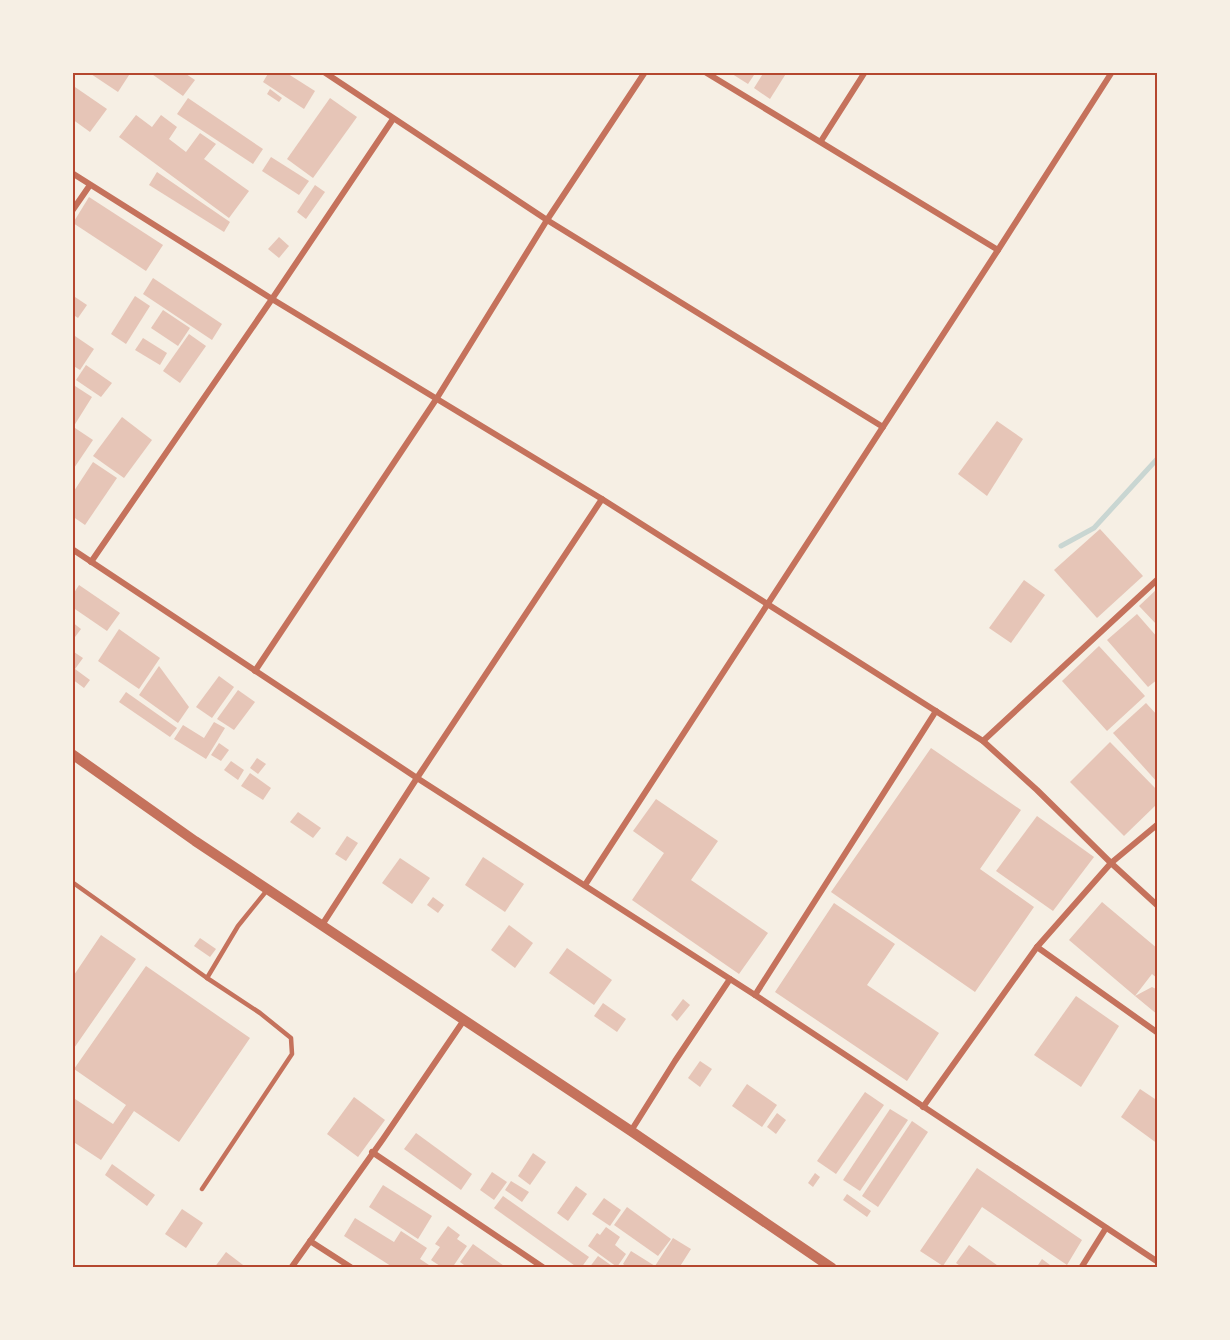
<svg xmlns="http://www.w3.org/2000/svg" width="1230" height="1340" font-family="'Space Grotesk',sans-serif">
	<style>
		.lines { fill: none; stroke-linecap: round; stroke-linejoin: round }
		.stream { stroke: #c9d6d2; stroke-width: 5 }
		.building { fill: #e6c5b7 }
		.service { stroke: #c5725c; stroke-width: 4.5 }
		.minor { stroke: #c5725c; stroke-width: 6 }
		.tertiary { stroke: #c5725c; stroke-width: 10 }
		.neatline { fill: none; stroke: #b5482f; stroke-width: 2 }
	</style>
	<rect width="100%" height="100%" fill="#f6efe4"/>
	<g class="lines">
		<path class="stream" d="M1061 546 1094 528 1158 458"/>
	</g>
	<g class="building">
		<path d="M88 72H131L118 92Z"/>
		<path d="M149 72H183L195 80 183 96Z"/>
		<path d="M269 72H285L315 91 304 109 263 82Z"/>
		<path d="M729 72H756L748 84Z"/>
		<path d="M764 72H787L770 99 754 88Z"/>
		<path d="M72 85 107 109 90 132 72 119Z"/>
		<path d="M270 89 282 98 279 102 267 94Z"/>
		<path d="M188 98 263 149 253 164 177 114Z"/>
		<path d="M330 98 357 117 313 178 287 159Z"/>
		<path d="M136 115 152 127 161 115 177 127 169 139 186 152 200 133 216 144 204 159 249 191 229 218 119 137Z"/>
		<path d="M271 157 309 181 299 195 262 171Z"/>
		<path d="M157 172 230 222 224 232 149 185Z"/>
		<path d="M315 185 325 192 306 219 297 212Z"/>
		<path d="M89 197 163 245 146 271 73 223Z"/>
		<path d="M279 237 289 246 279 258 268 249Z"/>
		<path d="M153 278 222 324 212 340 143 294Z"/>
		<path d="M72 295 87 305 78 318 72 314Z"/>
		<path d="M135 296 150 306 126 344 111 334Z"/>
		<path d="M163 310 190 328 178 346 151 328Z"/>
		<path d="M72 334 94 349 80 370 72 365Z"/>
		<path d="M189 334 206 346 180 383 163 371Z"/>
		<path d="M143 338 167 353 160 365 135 350Z"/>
		<path d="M86 365 112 383 101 397 76 380Z"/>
		<path d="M75 386 92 397 72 429V390Z"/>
		<path d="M122 417 152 440 124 478 93 456Z"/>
		<path d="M997 421 1023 439 987 496 958 474Z"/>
		<path d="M75 428 93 440 72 471V433Z"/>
		<path d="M93 462 117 478 85 525 72 516V494Z"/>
		<path d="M1100 529 1143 576 1097 618 1054 570Z"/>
		<path d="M1024 580 1045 595 1011 643 989 628Z"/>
		<path d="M79 585 120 613 107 631 72 607V596Z"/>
		<path d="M1158 588V626L1139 606Z"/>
		<path d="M1137 614 1158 638V679L1148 687 1107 640Z"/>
		<path d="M72 622 81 629 72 641Z"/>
		<path d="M119 629 160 658 139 689 98 661Z"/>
		<path d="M1099 646 1145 696 1107 731 1062 681Z"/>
		<path d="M74 652 83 658 75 669 90 680 84 688 72 679V655Z"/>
		<path d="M159 666 189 707 178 723 139 695Z"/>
		<path d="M219 676 234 687 212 718 196 707Z"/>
		<path d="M238 690 255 702 234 730 217 719Z"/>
		<path d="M126 692 177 728 170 737 119 702Z"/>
		<path d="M1146 703 1158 716V783L1113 733Z"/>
		<path d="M214 722 225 728 206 759 174 739 183 725 204 738Z"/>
		<path d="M1110 742 1158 791V803L1124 836 1070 782Z"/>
		<path d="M219 743 229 750 221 761 211 755Z"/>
		<path d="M931 748 1021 810 980 869 1034 907 975 992 831 892Z"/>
		<path d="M257 758 266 764 258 774 250 768Z"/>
		<path d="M231 761 244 770 238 780 224 770Z"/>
		<path d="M250 773 271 788 263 800 241 786Z"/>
		<path d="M656 799 718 841 691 880 768 933 739 974 632 900 664 853 633 831Z"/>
		<path d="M298 812 321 828 313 838 290 822Z"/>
		<path d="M1037 816 1094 857 1053 911 996 871Z"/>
		<path d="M347 836 358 843 346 861 335 854Z"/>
		<path d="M483 857 524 884 505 912 465 885Z"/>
		<path d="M400 858 430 878 412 904 382 883Z"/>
		<path d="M433 897 444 905 438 913 427 905Z"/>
		<path d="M1102 902 1158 949V979L1152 974 1135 996 1152 987 1158 990V1015L1135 996 1069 940Z"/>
		<path d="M834 903 895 944 867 985 939 1033 907 1081 775 992Z"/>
		<path d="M509 925 533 943 515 968 491 950Z"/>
		<path d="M101 935 136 959 72 1051V974L74 975Z"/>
		<path d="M200 938 216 949 210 957 194 946Z"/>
		<path d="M567 948 612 980 594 1005 549 973Z"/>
		<path d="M146 966 250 1038 179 1142 134 1111 101 1160 72 1141V1097L113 1124 126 1105 74 1069Z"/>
		<path d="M1076 996 1119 1026 1081 1087 1034 1055Z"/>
		<path d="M683 999 690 1005 677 1021 671 1015Z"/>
		<path d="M603 1003 626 1019 617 1032 594 1016Z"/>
		<path d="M700 1061 712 1069 700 1087 688 1078Z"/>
		<path d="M747 1084 777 1105 762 1127 732 1106Z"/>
		<path d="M1140 1089 1158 1101V1144L1121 1117Z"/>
		<path d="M865 1092 884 1105 836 1174 817 1161Z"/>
		<path d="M354 1097 385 1120 358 1157 327 1134Z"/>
		<path d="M890 1109 908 1120 860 1191 843 1180Z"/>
		<path d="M777 1113 786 1120 776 1134 767 1127Z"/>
		<path d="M912 1121 928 1132 878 1207 862 1196Z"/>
		<path d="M416 1133 472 1174 461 1190 404 1149Z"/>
		<path d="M533 1153 546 1162 530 1185 518 1176Z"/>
		<path d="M112 1164 155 1195 147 1206 105 1175Z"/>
		<path d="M977 1168 1082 1240 1067 1265 982 1207 943 1266 920 1251Z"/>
		<path d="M492 1172 507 1182 494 1200 480 1190Z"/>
		<path d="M815 1173 820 1177 813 1187 808 1183Z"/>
		<path d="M511 1181 529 1192 522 1202 505 1190Z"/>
		<path d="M383 1185 432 1216 418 1239 369 1207Z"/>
		<path d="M576 1186 587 1194 568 1221 557 1213Z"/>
		<path d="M847 1194 871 1211 867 1217 843 1200Z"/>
		<path d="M503 1196 589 1257 581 1268H578L494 1208Z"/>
		<path d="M604 1198 621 1210 610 1226 592 1214Z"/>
		<path d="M627 1207 671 1239 658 1256 614 1225Z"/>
		<path d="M182 1209 203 1223 186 1248 165 1234Z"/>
		<path d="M355 1218 394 1242 401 1231 427 1248 420 1259 429 1265 427 1268H394L344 1236Z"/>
		<path d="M448 1226 460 1235 457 1239 467 1246 452 1268H439L440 1266 431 1260 440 1247 435 1244Z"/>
		<path d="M606 1227 620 1237 615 1245 626 1254 617 1267 588 1246 597 1233 600 1235Z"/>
		<path d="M673 1238 691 1249 679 1268H628L623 1264 631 1251 655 1266Z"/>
		<path d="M473 1244 507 1268H468L460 1262Z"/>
		<path d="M969 1245 1001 1268H963L956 1263Z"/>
		<path d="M226 1252 247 1268H214Z"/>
		<path d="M598 1256 615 1268H589Z"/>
		<path d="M1042 1259 1054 1268H1036Z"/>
	</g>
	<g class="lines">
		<g class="service">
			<path d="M72 882 207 978 238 926 268 889"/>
			<path d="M202 1189 292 1054 291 1038 260 1013 207 978"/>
		</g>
		<g class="minor">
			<path d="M324 72 547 220 883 427"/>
			<path d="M705 72 998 250"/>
			<path d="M821 141 865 72"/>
			<path d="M72 173 272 299 602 499 983 741 1037 790 1111 863 1158 906"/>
			<path d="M72 211 90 185"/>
			<path d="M72 549 417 778 755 995 1158 1262"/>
			<path d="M91 562 272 299 393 119"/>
			<path d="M255 671 437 398 547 220 645 72"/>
			<path d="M983 741 1158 579"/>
			<path d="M585 885 998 250 1112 72"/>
			<path d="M322 925 417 778 602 499"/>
			<path d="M1037 947 1158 1033"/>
			<path d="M755 995 936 711"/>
			<path d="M923 1107 1037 947 1111 863 1158 824"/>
			<path d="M631 1131 675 1061 730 979"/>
			<path d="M372 1152 544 1268"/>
			<path d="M310 1241 352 1268"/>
			<path d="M291 1268 383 1139 464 1020"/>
			<path d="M1081 1268 1106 1228"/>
		</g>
		<path class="tertiary" d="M72 754 195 841 631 1131 832 1268"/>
	</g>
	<rect width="1230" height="1340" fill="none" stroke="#f6efe4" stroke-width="147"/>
	<rect x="74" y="74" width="1082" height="1192" class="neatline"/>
</svg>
